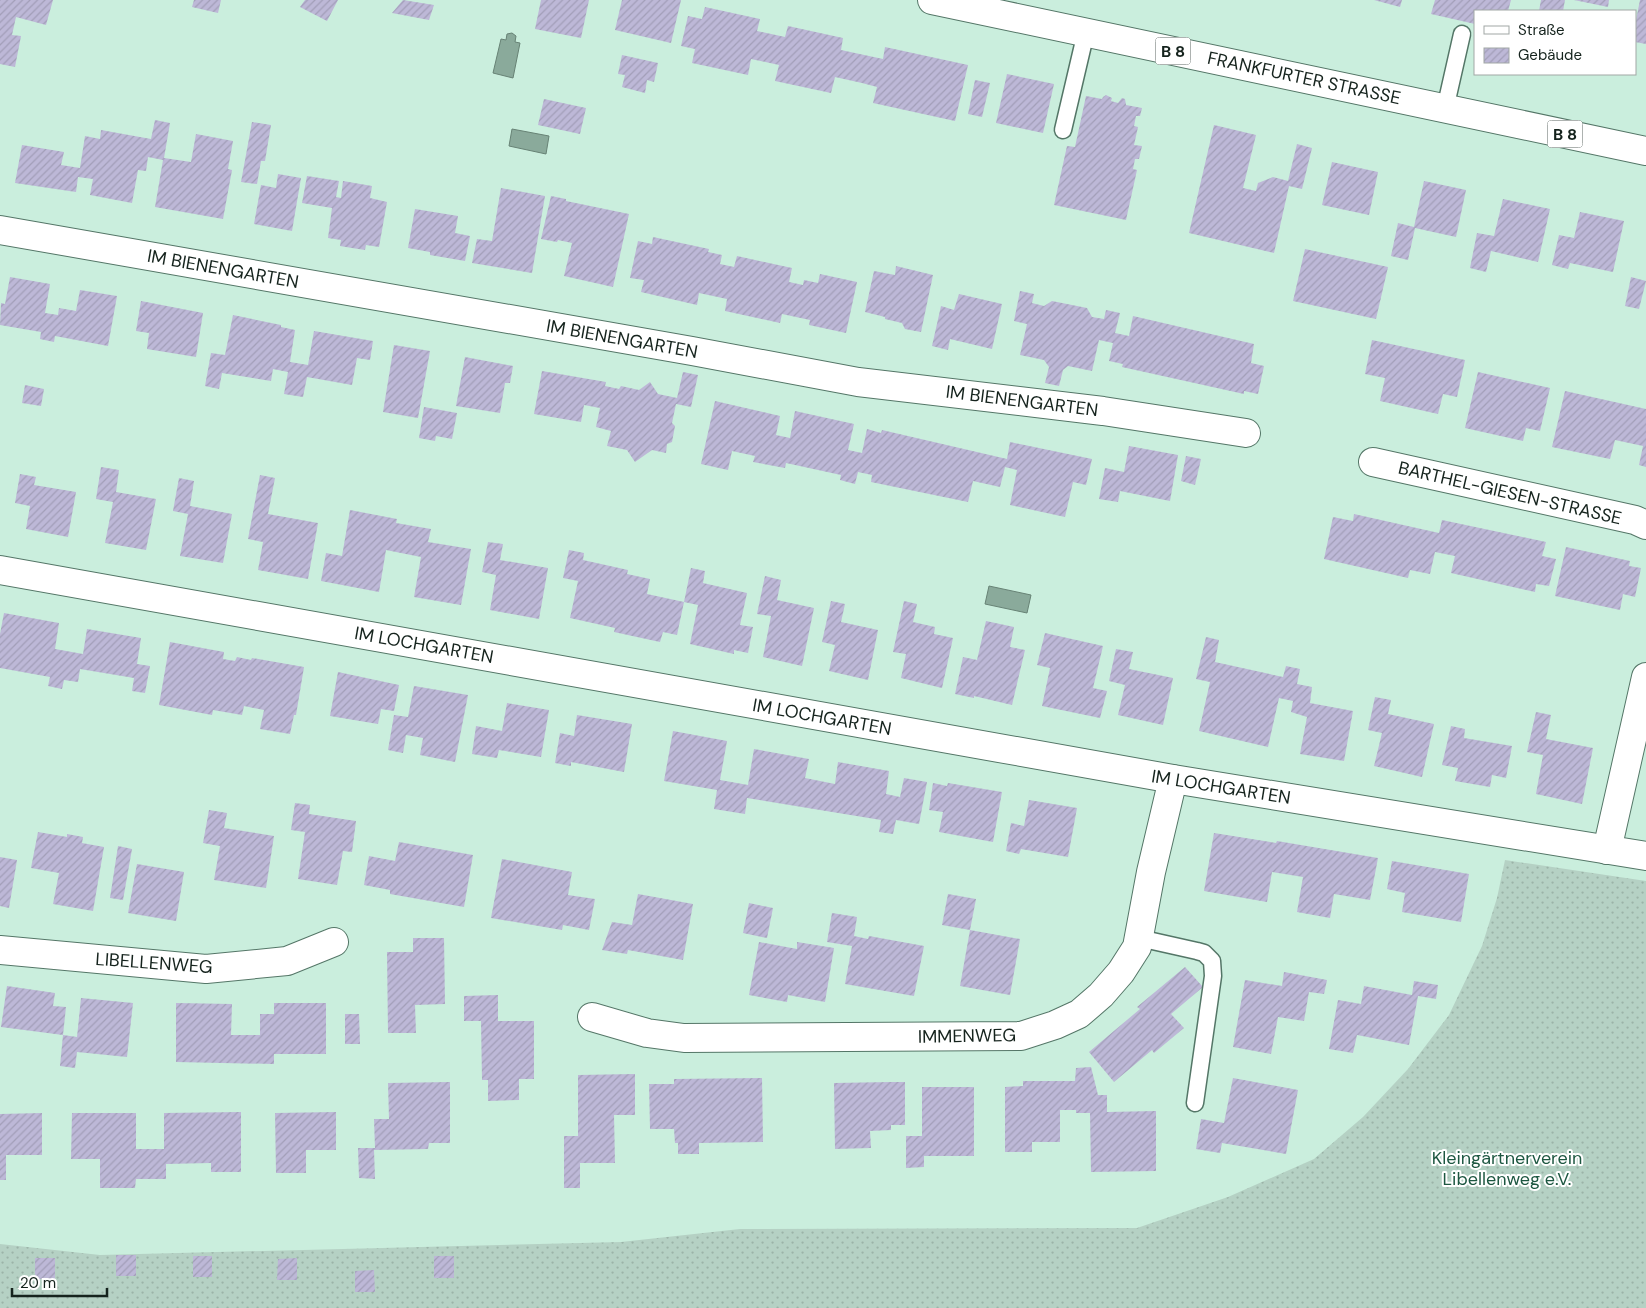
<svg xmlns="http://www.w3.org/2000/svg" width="1646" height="1308" font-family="'DM Sans',sans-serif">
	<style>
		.grass { fill: url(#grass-dots) }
		.water { fill: #8aaa9b; stroke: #678275 }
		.building { fill: url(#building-hatch) }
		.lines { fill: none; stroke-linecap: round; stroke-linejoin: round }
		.lane-casing { stroke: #547667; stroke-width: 19 }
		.street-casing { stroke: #547667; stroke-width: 30 }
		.primary-casing { stroke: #547667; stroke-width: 30 }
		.lane { stroke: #fff; stroke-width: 16 }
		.street { stroke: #fff; stroke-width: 28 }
		.primary { stroke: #fff; stroke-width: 28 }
		.labels { text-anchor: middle; stroke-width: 4; stroke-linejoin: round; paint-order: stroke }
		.shield { fill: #fff; stroke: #5b6561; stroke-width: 1 }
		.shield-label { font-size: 16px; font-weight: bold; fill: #15231d }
		.street-label { font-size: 18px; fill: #15231d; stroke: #fff }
		.park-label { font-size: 18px; fill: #1d5741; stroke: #fff }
	</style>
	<defs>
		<pattern id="grass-dots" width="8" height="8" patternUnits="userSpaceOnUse" patternTransform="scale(1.25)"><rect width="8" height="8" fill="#b5d1c4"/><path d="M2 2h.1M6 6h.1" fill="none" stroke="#9bb3a8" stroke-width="1.8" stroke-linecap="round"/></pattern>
		<pattern id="building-hatch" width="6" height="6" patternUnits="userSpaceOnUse" patternTransform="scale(1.25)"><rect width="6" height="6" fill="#bdb8d7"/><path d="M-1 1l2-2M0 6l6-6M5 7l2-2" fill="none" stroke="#a29eb8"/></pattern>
	</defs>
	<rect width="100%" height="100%" fill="#caeedd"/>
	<path class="grass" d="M1505 860 1646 881V1308H0V1244L100 1255 621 1242 740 1229 1137 1228 1228 1197 1314 1159 1363 1117 1408 1069 1449 1015 1482 946 1497 898Z"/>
	<g class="water">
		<path d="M512 33 516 36 515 42 520 43 513 78 493 73 501 39 506 40 507 34Z"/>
		<path d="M512 129 549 136 546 154 509 146Z"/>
		<path d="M989 586 1031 595 1027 613 985 604Z"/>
	</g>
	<g class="building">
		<path d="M0 0H53L46 25 16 17 12 35 21 36 15 67 0 64Z"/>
		<path d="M194 0H221L218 13 192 7Z"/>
		<path d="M305 0H338L327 21 300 7Z"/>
		<path d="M403 0 434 5 429 20 392 13Z"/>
		<path d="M541 0H589L581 38 535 29Z"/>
		<path d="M622 0H681L671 43 615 30Z"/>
		<path d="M1374 0H1402L1400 7Z"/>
		<path d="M1435 0H1511L1508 11H1475V24L1431 14Z"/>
		<path d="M1541 0H1565L1563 11H1539Z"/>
		<path d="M1574 0H1609L1608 7Z"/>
		<path d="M1640 0H1646V44L1635 42V25Z"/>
		<path d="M705 7 760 19 757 31 785 37 788 26 843 38 841 50 883 59 885 47 968 65 955 121 873 103 877 87 862 83 835 77 831 93 775 81 779 65 751 59 748 75 692 63 695 49 681 46 688 16 702 19Z"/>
		<path d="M622 55 658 63 654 82 647 80 645 93 622 87 625 75 618 74Z"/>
		<path d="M1007 74 1054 84 1043 133 996 123Z"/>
		<path d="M975 80 990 83 982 117 968 114Z"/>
		<path d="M1106 95 1112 98 1111 101 1118 103 1122 98 1125 99 1126 105 1142 108 1140 116H1136L1134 126 1138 127 1134 145 1142 146 1139 159H1135L1133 169 1137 170 1126 220 1054 205 1067 146 1075 147 1086 96 1102 99 1103 97Z"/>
		<path d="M544 99 586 108 580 134 538 125Z"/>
		<path d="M155 120 170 123 164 158 191 162 196 134 233 141 228 169 232 170 223 219 155 207 163 160 148 157 146 171 138 170 132 203 90 195 93 179 78 177 76 192 15 183 22 145 64 152 61 165 80 168 85 136 100 139 101 130 151 139Z"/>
		<path d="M252 122 271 125 265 161H261L257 184 241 182Z"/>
		<path d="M1214 125 1256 135 1243 188 1256 191 1258 183 1273 177 1288 181 1297 144 1312 148 1302 189 1289 186 1274 253 1189 233Z"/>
		<path d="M1332 162 1378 172 1369 215 1322 205Z"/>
		<path d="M278 174 301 178 292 231 254 224 261 185 276 188Z"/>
		<path d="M307 176 339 181 336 197 341 198 343 181 372 186 370 198 387 202 379 247 366 245 365 250 352 248 340 246 341 240 328 238 332 208 302 203Z"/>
		<path d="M1424 181 1466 190 1456 237 1415 228 1408 260 1391 256 1398 223 1414 227Z"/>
		<path d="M501 188 545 196 532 273 472 263 477 239 492 241Z"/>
		<path d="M551 196 566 199V201L629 214 613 287 564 276 572 243 558 240 557 242 541 239Z"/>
		<path d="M1503 199 1550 209 1538 262 1491 251 1486 272 1470 268 1477 233 1494 236Z"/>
		<path d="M415 209 458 216 455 233 470 236 465 261 430 255V252L408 248Z"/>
		<path d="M1580 212 1624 221 1613 272 1570 263 1568 269 1552 265 1559 235 1574 238Z"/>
		<path d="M653 237 709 249 708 252 722 255 720 264 734 267 737 256 792 268 789 282 803 285 804 280 818 283 820 274 857 282 846 333 809 325 810 320 782 314 780 323 725 311 727 299 699 293 697 305 641 292 644 280 630 278 638 241 652 244Z"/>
		<path d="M1305 249 1388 267 1376 319 1293 301Z"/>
		<path d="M896 266 933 275 921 332 905 329 902 323 885 319V317L865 312 874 271 895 275Z"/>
		<path d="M10 277 50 284 45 313 58 315 59 308 76 311 80 290 117 296 108 346 55 336 54 342 40 339 41 332 0 325 1 303 5 304Z"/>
		<path d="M1631 277 1646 281 1639 309 1625 306Z"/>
		<path d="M1020 291 1034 294 1032 303 1044 306 1052 301 1087 308 1092 317 1104 319 1106 310 1120 313 1115 333 1129 336 1133 316 1254 344 1251 363 1264 366 1258 394 1244 391V394L1122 367 1123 364 1109 361 1113 343 1099 340 1092 371 1068 366 1063 370 1059 386 1045 383 1049 367 1044 360 1020 355 1027 324 1014 321Z"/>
		<path d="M959 294 1002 304 992 349 950 339 948 350 932 346 941 306 954 310Z"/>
		<path d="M141 301 203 313 196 357 147 349 149 333 136 331Z"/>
		<path d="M233 315 281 325V327L295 330 290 362 308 365 314 331 373 341 370 360 357 358 352 385 307 377 303 397 284 394 288 372 273 369 271 381 222 373 219 389 205 386 211 353 225 355Z"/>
		<path d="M1372 340 1465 360 1457 397 1443 394 1438 414 1380 401 1385 378 1365 374Z"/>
		<path d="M394 345 430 351 418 418 383 412Z"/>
		<path d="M465 357 513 366 510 383H505L500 413 456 406Z"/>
		<path d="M542 371 606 382 605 386 619 389 621 386 639 390 650 382 658 394 677 398 683 372 698 375 691 407 676 404 672 423 675 426 672 442 667 444 666 453 652 450 635 462 627 450 607 446 611 431 596 427 600 408 584 405 581 422 534 414Z"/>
		<path d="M1478 372 1550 388 1540 431 1526 428 1523 441 1465 428Z"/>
		<path d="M25 385 44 389 41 406 22 403Z"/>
		<path d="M1565 391 1646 409V467L1639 465 1643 446 1615 440 1610 459 1552 447Z"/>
		<path d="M715 401 780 416 776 435 790 438 795 411 854 424 848 450 862 453 867 429 881 433 882 430 1007 459 1010 442 1092 459 1086 485 1073 482 1065 517 1010 505 1017 470 1005 467 1000 487 973 481 968 502 871 482 872 475 858 472 855 484 840 480 841 475 786 463 785 468 753 462 755 456 732 451 728 470 701 464Z"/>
		<path d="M424 407 457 413 452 439 436 436 435 441 419 438Z"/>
		<path d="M1129 446 1178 455 1170 501 1120 491 1118 502 1099 499 1105 468 1124 472Z"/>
		<path d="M1186 456 1201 459 1195 485 1181 481Z"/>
		<path d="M101 467 119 470 116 492 156 499 146 550 105 543 113 502 96 499Z"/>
		<path d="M20 474 36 477 34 485 76 492 68 537 26 529 30 506 15 503Z"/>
		<path d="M260 475 275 478 268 514 318 523 308 579 258 570 263 542 248 539Z"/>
		<path d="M179 478 194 481 190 506 232 514 223 563 180 556 188 514 173 511Z"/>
		<path d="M350 510 397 519 396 523 431 529 428 542 471 549 461 605 414 597 421 557 386 550 379 592 321 581 326 553 342 556Z"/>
		<path d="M1354 514 1439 533 1442 520 1546 542 1542 556 1556 559 1549 586 1536 584 1535 592 1451 573 1455 556 1435 552 1430 574 1410 570 1408 578 1324 559 1333 517 1353 521Z"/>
		<path d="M488 542 503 544 500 560 548 568 539 619 490 610 496 575 482 572Z"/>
		<path d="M1566 547 1630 561 1629 566 1641 568 1635 597 1623 594 1620 610 1555 596Z"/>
		<path d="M569 550 584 553 583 560 628 570 627 574 650 579 647 594 684 602 677 635 663 632 660 642 614 632 615 628 570 618 578 581 563 578Z"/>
		<path d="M691 568 705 571 703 583 747 593 740 625 753 627 748 653 734 650V654L690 644 698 605 684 602Z"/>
		<path d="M765 576 781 580 777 600 814 608 802 666 763 657 771 616 757 614Z"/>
		<path d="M831 601 845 604 841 622 878 630 868 680 829 671 835 645 822 642Z"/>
		<path d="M904 601 917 604 913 622 935 627 934 634 953 638 942 688 901 678 906 654 893 652Z"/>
		<path d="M4 613 59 623 55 649 83 654 87 629 141 638 137 664 150 666 145 693 132 691 134 678 80 669 78 682 64 680 62 689 48 686 50 677 0 668V634Z"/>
		<path d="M986 621 1014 627 1010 647 1025 650 1012 705 974 696V698L955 694 963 657 977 660Z"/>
		<path d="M1045 633 1103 646 1093 688 1107 691 1100 718 1042 706 1050 668 1037 665Z"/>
		<path d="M1206 637 1219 640 1215 662 1283 677 1286 666 1300 669 1297 684 1312 687 1310 703 1353 711 1344 761 1300 754 1307 717 1291 712 1293 701 1279 698 1268 747 1199 731 1210 682 1196 679Z"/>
		<path d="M170 642 224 652 223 659 235 661 237 657 251 660 252 658 304 667 296 715H294L290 734 260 729 264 710 244 706 242 715 213 710 212 715 159 705Z"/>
		<path d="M1116 649 1133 652 1129 669 1173 678 1163 725 1118 715 1125 685 1109 681Z"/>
		<path d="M338 672 399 685 394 711 381 709 378 724 330 716Z"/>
		<path d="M414 686 468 695 455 762 420 755 423 738 406 735 403 753 388 750 394 715 408 717Z"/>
		<path d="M1375 697 1391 700 1388 714 1434 724 1422 777 1374 766 1382 733 1368 730Z"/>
		<path d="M507 703 549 710 541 757 499 750 497 758 472 754 476 726 502 731Z"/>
		<path d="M1536 712 1551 715 1546 739 1593 748 1582 804 1536 794 1543 755 1527 752Z"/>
		<path d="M577 715 632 724 624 772 571 762V766L555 763 560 733 574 736Z"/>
		<path d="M1451 726 1465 729 1464 738 1512 746 1506 778 1492 775 1490 787 1455 781 1458 768 1442 765Z"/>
		<path d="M673 731 727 741 720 780 748 785 754 749 809 759 805 778 835 784 838 762 889 771 886 794 900 797 904 778 927 782 919 824 896 820 893 834 879 832 881 820 747 798 745 814 714 809 717 790 664 781Z"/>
		<path d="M933 783 947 786 948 783 1002 792 993 842 939 832 943 812 929 810Z"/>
		<path d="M1029 800 1077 808 1068 857 1021 849 1019 854 1006 851 1011 823 1024 826Z"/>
		<path d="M295 803 310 805 309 814 356 821 352 852 343 851 337 885 298 879 305 832 291 830Z"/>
		<path d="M209 810 227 813 224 828 274 836 266 888 214 880 220 846 203 843Z"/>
		<path d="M38 832 67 837V834L83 837 82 843 104 847 93 911 53 904 59 873 31 868Z"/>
		<path d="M1214 833 1276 843 1277 841 1378 858 1370 900 1334 894 1330 918 1297 912 1303 877 1272 872 1267 902 1204 891Z"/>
		<path d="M399 842 473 855 464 907 390 894V890L364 885 369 856 395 861Z"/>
		<path d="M118 846 132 849 123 900 110 898Z"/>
		<path d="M0 857 17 860 9 908 0 906Z"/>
		<path d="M502 859 572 872 568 895 595 899 589 930 563 925 562 930 491 918Z"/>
		<path d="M1392 861 1469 874 1461 922 1402 912 1405 893 1387 889Z"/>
		<path d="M137 864 184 872 176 921 128 913Z"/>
		<path d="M638 894 693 904 683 960 628 950 627 954 602 950 612 922 632 925Z"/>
		<path d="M948 894 976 899 970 930 942 925Z"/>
		<path d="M749 903 773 908 767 938 743 933Z"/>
		<path d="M832 913 857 917 854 936 868 939 869 936 924 946 914 996 845 984 852 946 827 942Z"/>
		<path d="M970 930 1020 939 1010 995 960 986Z"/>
		<path d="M413 938H444L445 1004 415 1005 416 1033H388L387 952H413Z"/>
		<path d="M759 942 797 949V942L834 948 825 1002 788 995 787 1002 749 995Z"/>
		<path d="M1185 967 1203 987 1171 1014 1184 1028 1154 1053 1152 1050 1114 1082 1089 1052 1140 1009 1137 1007Z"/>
		<path d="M1284 972 1327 980 1324 994 1309 992 1304 1021 1278 1017 1271 1054 1233 1047 1245 980 1282 986Z"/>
		<path d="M1414 981 1438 985 1436 999 1418 996 1409 1045 1357 1035 1353 1053 1329 1049 1338 1000 1361 1004 1364 986 1412 995Z"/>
		<path d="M7 986 55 993 53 1006 66 1007 63 1035 1 1027Z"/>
		<path d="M498 995V1021H534V1079H519V1100L488 1101V1080H482L481 1021H464V996Z"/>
		<path d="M81 998 133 1003 127 1057 77 1052 75 1068 60 1066 63 1035 77 1037Z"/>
		<path d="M176 1003 232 1004 231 1035H260V1014H274V1003H326V1054H274V1064L176 1062Z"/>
		<path d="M345 1014H359L360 1044H345Z"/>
		<path d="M1091 1067 1098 1095H1107V1112L1156 1111V1171L1091 1172 1090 1113H1076V1110H1060V1142H1032V1152H1005V1087L1023 1086V1081H1075L1076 1068Z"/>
		<path d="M635 1074V1115H614L615 1163H580V1188H564V1136H578V1075Z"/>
		<path d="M762 1078 763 1142 699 1143V1154H678V1143H675L674 1129H650L649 1084H674V1079Z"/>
		<path d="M1233 1078 1298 1090 1286 1154 1222 1143 1220 1153 1196 1149 1201 1119 1224 1123Z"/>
		<path d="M450 1082V1143H429L428 1149 374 1150 375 1179 359 1178 358 1148H375L374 1119H389L388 1083Z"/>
		<path d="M891 1082H905V1125H891V1130L870 1131 871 1148 835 1149 834 1083Z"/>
		<path d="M922 1087H974V1156H924V1167L906 1168V1136H922Z"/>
		<path d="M241 1112V1172H211V1163L166 1164V1179H136L135 1188H100V1159H71L72 1113H136V1149H164V1113Z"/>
		<path d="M336 1112V1150H306V1173H276L275 1113Z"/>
		<path d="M42 1113V1155H6V1180H0V1114Z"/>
		<rect x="116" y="1255" width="20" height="21"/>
		<rect x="193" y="1256" width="19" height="21"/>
		<rect x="434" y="1256" width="20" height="22"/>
		<rect x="35" y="1258" width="20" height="21"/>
		<path d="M297 1258V1280H277L278 1259Z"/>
		<path d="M374 1270 375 1292H355V1271Z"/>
	</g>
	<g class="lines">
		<defs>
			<g id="lane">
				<path d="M1445 109 1462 34"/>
				<path d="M1063 130 1086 32"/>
				<path d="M1139 938 1197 951 1204 953 1212 961 1213 976 1195 1103"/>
			</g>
			<g id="street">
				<path d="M0 230 692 351 858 382 1103 411 1246 433"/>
				<path d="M1373 462 1635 520 1646 525"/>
				<path d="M0 570 1173 779 1646 856"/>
				<path d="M1607 850 1646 677"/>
				<path d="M0 950 206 969 287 961 334 942"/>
				<path d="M592 1017 647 1033 684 1038 1021 1036 1055 1025 1079 1014 1101 995 1121 972 1137 947 1151 872 1173 779"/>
			</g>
			<path id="primary" d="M932 0 1646 151"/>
		</defs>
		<use href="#lane" class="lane-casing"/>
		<use href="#street" class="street-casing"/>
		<use href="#primary" class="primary-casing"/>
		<use href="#lane" class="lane"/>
		<use href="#street" class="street"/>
		<use href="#primary" class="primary"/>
	</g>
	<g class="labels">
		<g class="shield">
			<rect x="1155.5" y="37.5" width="35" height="27" rx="4"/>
			<rect x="1547.5" y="120.5" width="35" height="27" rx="4"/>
		</g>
		<g class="shield-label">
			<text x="1173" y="57">B 8</text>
			<text x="1565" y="140">B 8</text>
		</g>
		<g class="street-label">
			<text transform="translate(1304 78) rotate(12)" y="6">FRANKFURTER STRASSE</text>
			<text transform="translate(223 269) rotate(10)" y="6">IM BIENENGARTEN</text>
			<text transform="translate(622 339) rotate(10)" y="6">IM BIENENGARTEN</text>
			<text transform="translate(1022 401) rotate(7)" y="6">IM BIENENGARTEN</text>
			<text transform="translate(1510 493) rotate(13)" y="6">BARTHEL-GIESEN-STRASSE</text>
			<text transform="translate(424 645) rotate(10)" y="6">IM LOCHGARTEN</text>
			<text transform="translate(822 717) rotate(10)" y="6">IM LOCHGARTEN</text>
			<text transform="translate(1221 787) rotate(9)" y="6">IM LOCHGARTEN</text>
			<text transform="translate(154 963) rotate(4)" y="6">LIBELLENWEG</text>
			<text transform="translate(967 1036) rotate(-1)" y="6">IMMENWEG</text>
		</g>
		<g class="park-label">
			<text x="1507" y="1164">Kleingärtnerverein<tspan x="1507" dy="21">Libellenweg e.V.</tspan></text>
		</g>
	</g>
	<rect x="1474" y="10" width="162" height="65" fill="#ffffff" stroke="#a1a7a5"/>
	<rect x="1484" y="26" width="25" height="8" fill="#ffffff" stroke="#a1a7a5"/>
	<text x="1518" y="35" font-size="15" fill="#15231d">Straße</text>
	<rect x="1484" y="48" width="25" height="15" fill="url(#building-hatch)" stroke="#a1a7a5"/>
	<text x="1518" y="60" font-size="15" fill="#15231d">Gebäude</text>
	<path d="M12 1288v8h95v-8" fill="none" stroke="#15231d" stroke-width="2.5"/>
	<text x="20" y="1288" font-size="15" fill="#15231d" stroke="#ffffff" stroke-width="4" paint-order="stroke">20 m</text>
</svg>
